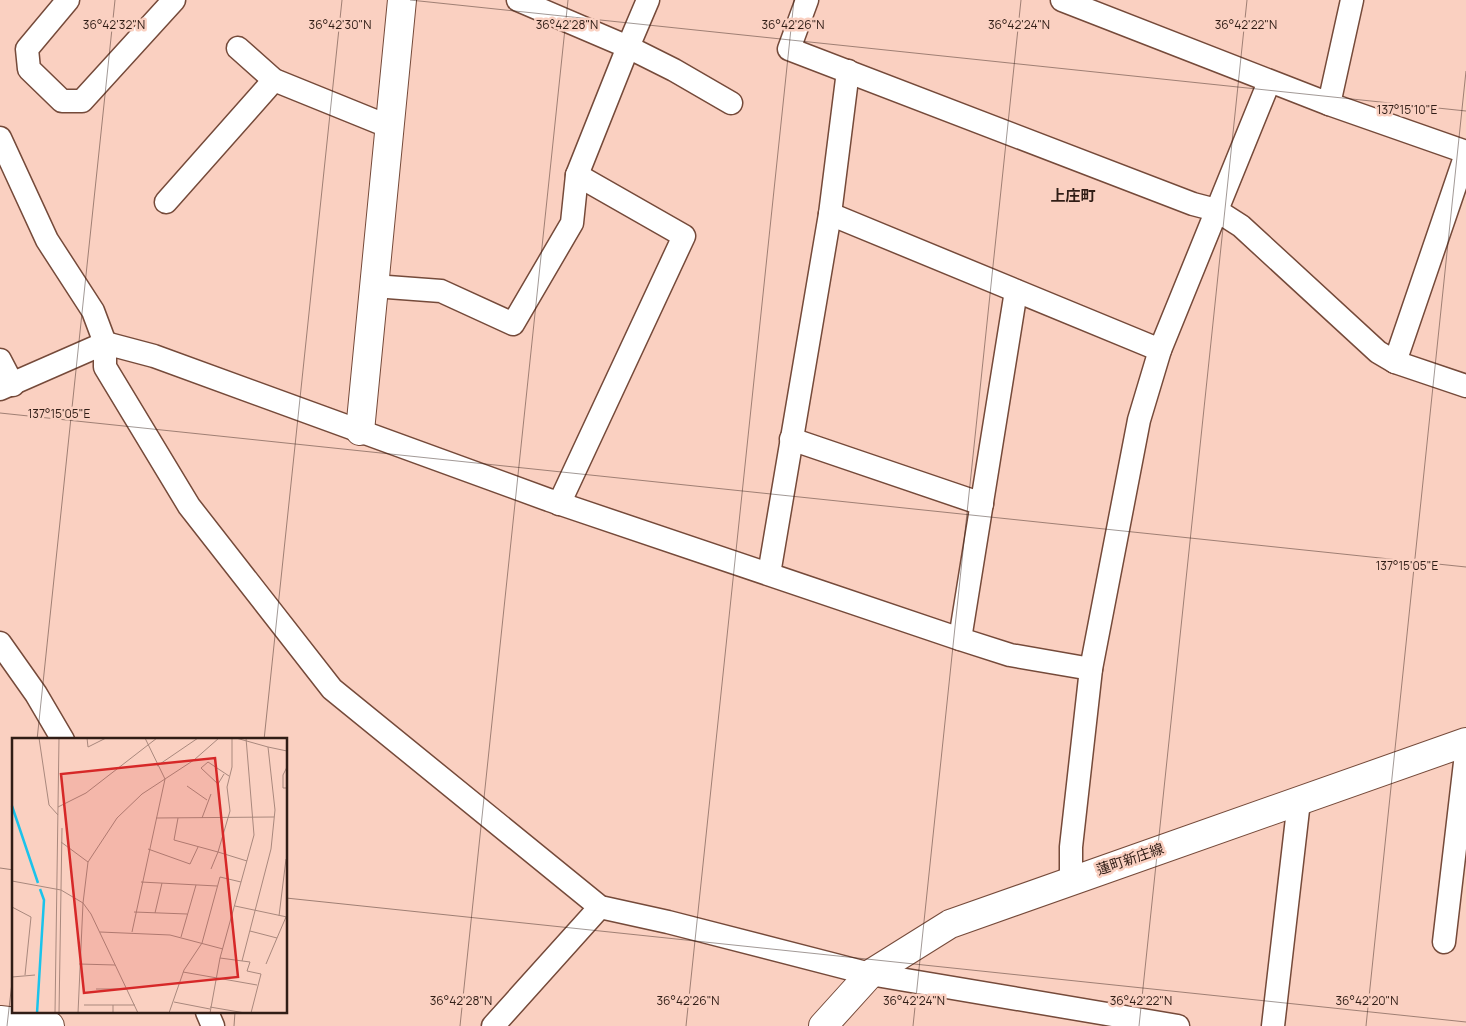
<svg xmlns="http://www.w3.org/2000/svg" width="1466" height="1026" font-family="Manrope,'Noto Sans JP',sans-serif">
	<style>
		.lines { fill: none; stroke-linecap: round; stroke-linejoin: round }
		.street-casing { stroke: #754a3a; stroke-width: 25 }
		.secondary-casing { stroke: #754a3a; stroke-width: 30 }
		.primary-casing { stroke: #754a3a; stroke-width: 30 }
		.street { stroke: #fff; stroke-width: 22 }
		.secondary { stroke: #fff; stroke-width: 28 }
		.primary { stroke: #fff; stroke-width: 28 }
		.ticks { fill: none; stroke: #301d16; stroke-width: 1; stroke-opacity: 0.45 }
		.labels { text-anchor: middle; stroke-width: 5; stroke-linejoin: round; paint-order: stroke }
		.street-label { font-size: 14px; fill: #301d16; stroke: #fad0c1 }
		.neighbourhood-label { font-size: 15px; font-weight: bold; fill: #301d16; stroke: #fad0c1 }
		.inset-river { fill: none; stroke: #1ac3eb; stroke-width: 2.5 }
		.inset-road { fill: none; stroke: #a9887d; stroke-width: 1 }
		.view { fill: #d62828; fill-opacity: 0.15; stroke: #d62828; stroke-width: 2.5 }
		.inset-edge { fill: none; stroke: #301d16; stroke-width: 2.5 }
		.ticks-label { font-size: 12px; text-anchor: middle; fill: #301d16; stroke: #fad0c1; stroke-width: 5; stroke-linejoin: round; paint-order: stroke }
	</style>
	<rect width="100%" height="100%" fill="#fad0c1"/>
	<g class="lines">
		<defs>
			<g id="street">
				<path d="M68 0 27 49 29 69 62 101H82L174 0"/>
				<path d="M518 0 628 47 648 0"/>
				<path d="M807 0 789 49 1193 204 1216 210 1241 226 1378 352 1395 362 1466 386"/>
				<path d="M1062 0 1329 104 1352 0"/>
				<path d="M238 48 274 80 390 127"/>
				<path d="M1329 104 1466 152"/>
				<path d="M0 138 47 240 93 311 105 343V367L189 506 332 689 600 907 668 922 870 974 1178 1026"/>
				<path d="M166 202 274 80"/>
				<path d="M830 214 1160 350"/>
				<path d="M374 286 441 291 513 324 572 223 577 175 628 47 674 70 731 103"/>
				<path d="M0 360 13 385"/>
				<path d="M1395 362 1466 154"/>
				<path d="M0 389 105 343 154 356 549 500 960 639 1010 655 1091 669"/>
				<path d="M791 439 982 504"/>
				<path d="M559 504 684 236 577 175"/>
				<path d="M769 574 830 214 848 71"/>
				<path d="M960 639 1016 291"/>
				<path d="M0 643 36 694 63 740"/>
				<path d="M1071 879V847L1091 669 1139 420 1160 350 1269 82"/>
				<path d="M1444 942 1466 754"/>
				<path d="M207 1012 213 1026"/>
				<path d="M493 1026 600 907"/>
				<path d="M1273 1026 1299 801"/>
			</g>
			<g id="secondary">
				<path d="M360 431 402 0"/>
				<path d="M823 1026 870 974 950 924 1466 742"/>
			</g>
			<path id="primary" d="M0 1020 50 1026"/>
		</defs>
		<use href="#street" class="street-casing"/>
		<use href="#secondary" class="secondary-casing"/>
		<use href="#primary" class="primary-casing"/>
		<use href="#street" class="street"/>
		<use href="#secondary" class="secondary"/>
		<use href="#primary" class="primary"/>
	</g>
	<path class="ticks" d="M410 0 1466 111M0 413 1466 567M37 740 115 0M264 740 342 0M0 868 14 870M286 898 1466 1022M7 1026 14 965M234 1026 235 1012M460 1026 568 0M686 1026 794 0M913 1026 1021 0M1139 1026 1247 0M1366 1026 1466 71"/>
	<g class="labels">
		<g class="street-label">
			<text transform="translate(1130 859) rotate(-19)" y="5">蓮町新庄線</text>
		</g>
		<g class="neighbourhood-label">
			<text x="1073" y="201">上庄町</text>
		</g>
	</g>
	<g transform="translate(12 738)">
		<rect width="275" height="275" fill="#fad0c1"/>
		<path class="inset-river" d="M0 68 26 145M25 275 32 162 28 151"/>
		<path class="inset-road" d="M27 0 37 67 46 77M75 0 76 9 94 0M220 0V29L215 49 218 73 206 114 235 123M224 0 256 9 263 72 259 111 230 223M234 0 242 97 208 220 238 224 235 233 249 236 239 275M256 9 275 13M145 28 186 0M275 29 271 37V50H275M212 36 206 46 189 30 196 24 217 38M175 48 195 62M46 69 74 55 145 0M144 80 262 79M166 80 162 102 206 114 199 131M190 80 199 56M49 104 76 124M136 111 178 126 186 109M0 143 49 152 71 165 79 176 126 275M129 144 205 148M223 168 275 179M0 169 19 179 13 237M122 174 175 176M143 175 150 145M267 178 274 121M238 193 265 200 274 179M88 194 158 197 211 211M120 194 153 41 133 0M169 199 184 147M67 226 103 227M254 226 265 200M171 234 245 247M0 239 23 237M84 251H115M162 264 198 271M72 267H101M198 269 233 275M43 275 47 0M47 275 50 90M66 275 71 165 76 124 105 80 130 56 182 22 207 0M101 275V267H123M157 275 172 232 190 205 208 139 229 144M198 275 208 220"/>
		<path class="view" d="M203 20 226 239 72 255 49 36Z"/>
		<rect width="275" height="275" class="inset-edge"/>
	</g>
	<g class="ticks-label">
		<text x="114" y="29">36°42'32"N</text>
		<text x="340" y="29">36°42'30"N</text>
		<text x="567" y="29">36°42'28"N</text>
		<text x="793" y="29">36°42'26"N</text>
		<text x="1019" y="29">36°42'24"N</text>
		<text x="1246" y="29">36°42'22"N</text>
		<text x="1407" y="114">137°15'10"E</text>
		<text x="59" y="418">137°15'05"E</text>
		<text x="1407" y="570">137°15'05"E</text>
		<text x="461" y="1005">36°42'28"N</text>
		<text x="688" y="1005">36°42'26"N</text>
		<text x="914" y="1005">36°42'24"N</text>
		<text x="1141" y="1005">36°42'22"N</text>
		<text x="1367" y="1005">36°42'20"N</text>
	</g>
</svg>
